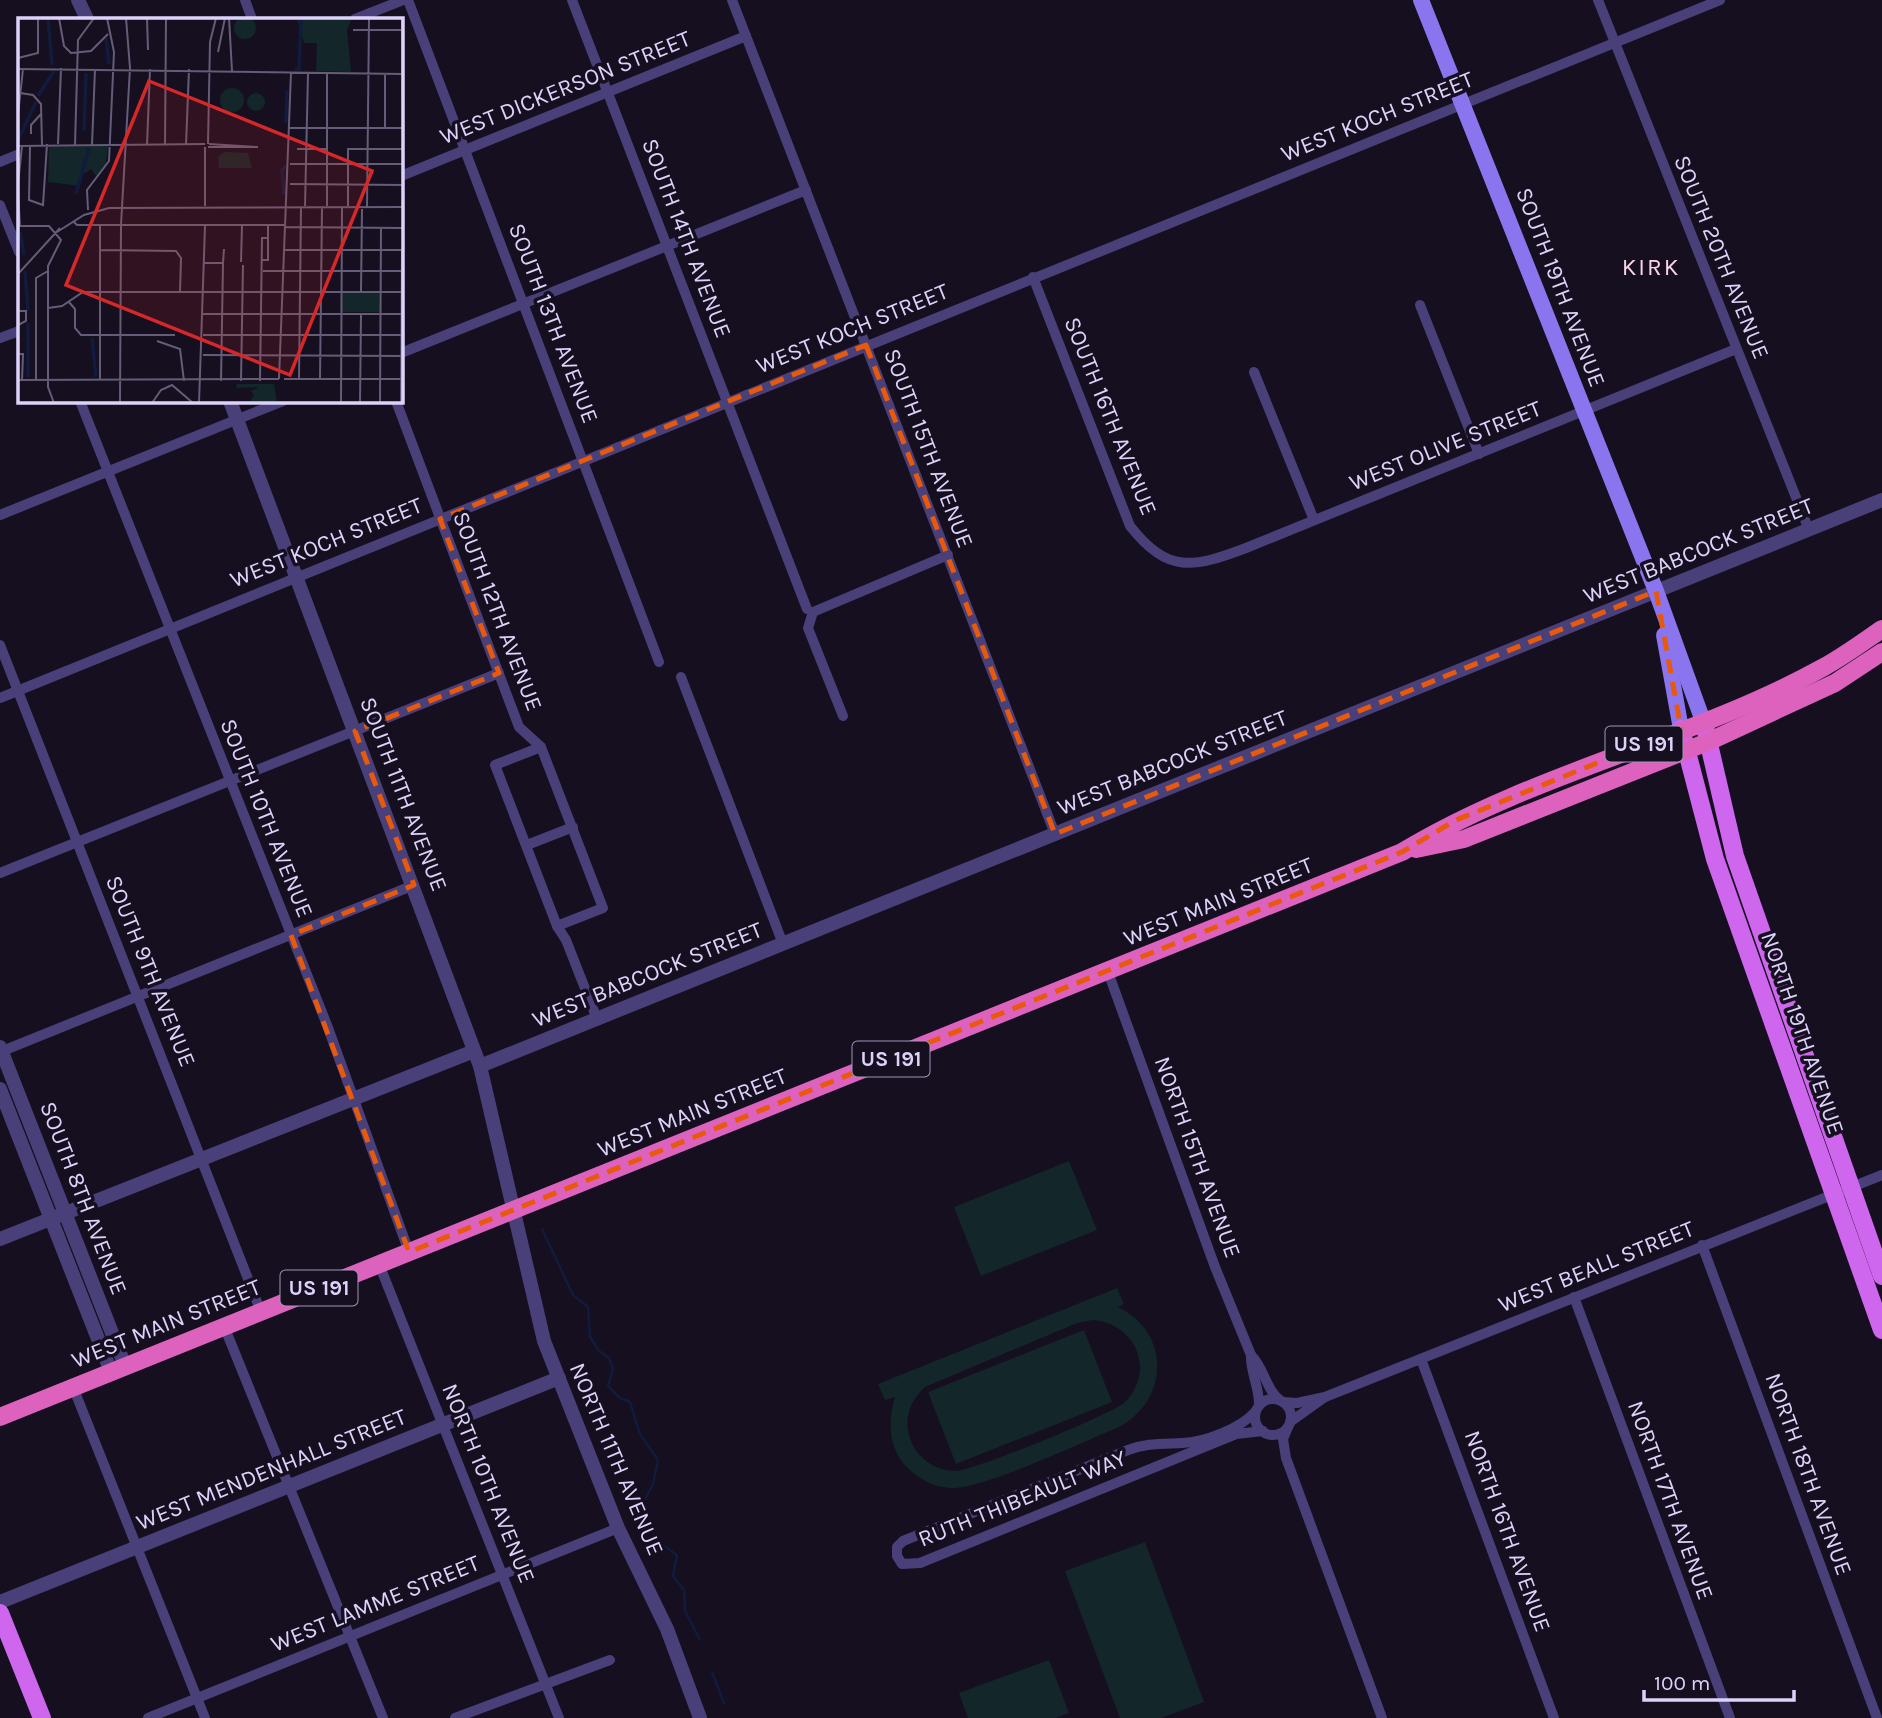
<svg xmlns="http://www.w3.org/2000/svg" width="1882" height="1718" font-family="Karla,sans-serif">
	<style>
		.green { fill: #132629; fill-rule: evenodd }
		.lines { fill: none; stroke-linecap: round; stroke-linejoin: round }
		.stream { stroke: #111b3d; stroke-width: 2.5 }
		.minor { stroke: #4a4079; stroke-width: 10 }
		.tertiary { stroke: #4a4079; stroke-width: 14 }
		.secondary { stroke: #8a75ef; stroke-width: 16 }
		.primary { stroke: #ce67ed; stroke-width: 18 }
		.trunk { stroke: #dd62bd; stroke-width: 18 }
		.marked { fill: none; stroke: #e8590c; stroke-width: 5; stroke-dasharray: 14 9; stroke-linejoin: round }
		.labels { text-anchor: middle; stroke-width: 7; stroke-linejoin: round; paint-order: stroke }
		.shield { fill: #150f20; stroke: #a198b9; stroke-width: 2 }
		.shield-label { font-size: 21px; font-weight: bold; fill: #ddd3fa }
		.street-label { font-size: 23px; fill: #ddd3fa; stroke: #150f20 }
		.neighbourhood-label { font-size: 24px; letter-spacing: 2px; fill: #fad5e7; stroke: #150f20 }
		.inset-river { fill: none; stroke: #111b3d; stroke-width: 3.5 }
		.inset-road { fill: none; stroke: #655d77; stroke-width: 2 }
		.view { fill: #d62828; fill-opacity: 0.15; stroke: #d62828; stroke-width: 3.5 }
		.inset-edge { fill: none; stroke: #ddd3fa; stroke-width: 3.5 }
	</style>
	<rect width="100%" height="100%" fill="#150f20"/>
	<g class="green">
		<path d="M1069 1161 1097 1230 981 1276 954 1207Z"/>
		<path d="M1117 1288 1124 1304 1118 1307C1172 1333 1169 1402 1117 1428 1082 1442 982 1490 950 1488 932 1487 915 1477 903 1463 888 1443 888 1420 895 1397L885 1400 878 1384ZM1093 1320C1137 1324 1156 1372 1124 1403 1107 1416 975 1470 956 1471 934 1471 914 1456 909 1435 904 1416 911 1400 925 1387L1077 1323Z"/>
		<path d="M1084 1330 1112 1402 956 1464 928 1392Z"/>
		<path d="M1145 1542 1204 1702 1161 1718H1120L1065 1571Z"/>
		<path d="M1049 1660 1069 1713 1056 1718H968L959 1693Z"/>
	</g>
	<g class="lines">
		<g class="stream">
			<path d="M542 1229 573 1295 588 1307 590 1337 599 1351 609 1358 613 1369 608 1386 620 1398 630 1402 640 1434 658 1460 653 1484 641 1507 657 1541 677 1555 673 1576 684 1590 685 1611 700 1640"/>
			<path d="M712 1672 724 1703"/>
		</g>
		<g class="minor">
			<path d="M245 0 252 19"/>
			<path d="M408 0 659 662"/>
			<path d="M572 0 807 609"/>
			<path d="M732 0 1055 834"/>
			<path d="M1598 0 1809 530"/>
			<path d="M355 19 403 0"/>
			<path d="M0 162 19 154"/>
			<path d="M401 176 746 36"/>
			<path d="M0 205 19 252"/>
			<path d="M1033 277 1130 526C1168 574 1193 568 1246 548L1736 349"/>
			<path d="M1420 305 1479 454"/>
			<path d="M0 338 19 331"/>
			<path d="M401 353 806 190"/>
			<path d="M1254 372 1314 520"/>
			<path d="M80 401 327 1025 409 1252"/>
			<path d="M396 401 519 727 541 747 603 908 557 926"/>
			<path d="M0 515 283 401"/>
			<path d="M0 645 261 1312"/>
			<path d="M681 677 783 944"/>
			<path d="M0 698 1720 0"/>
			<path d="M843 716 808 628 813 612 948 555"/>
			<path d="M541 747 495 765 557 926 566 940 597 1019"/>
			<path d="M527 845 573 827"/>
			<path d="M0 873 499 673"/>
			<path d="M1108 972 1215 1267 1251 1355C1250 1372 1260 1388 1259 1406"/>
			<path d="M0 1052 414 885"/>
			<path d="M1702 1245 1877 1718"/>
			<path d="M379 1264 559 1718"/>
			<path d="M1574 1297 1730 1718"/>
			<path d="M224 1326 383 1718"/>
			<path d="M1251 1355C1265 1369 1265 1389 1281 1401"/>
			<path d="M1421 1359 1554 1718"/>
			<path d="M73 1387 205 1718"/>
			<circle cx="1273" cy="1417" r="18"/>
			<path d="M1283 1402 1297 1403 1325 1397 1882 1175"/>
			<path d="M1256 1411C1240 1429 1205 1442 1182 1443 1162 1444 1146 1443 1128 1450L903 1541 897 1547V1556L902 1564 920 1563 1236 1434 1263 1431"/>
			<path d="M1290 1422 1325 1397"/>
			<path d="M1288 1427 1283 1439 1286 1458 1382 1718"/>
			<path d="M148 1718 618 1528"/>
			<path d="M455 1718 610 1660"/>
		</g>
		<g class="tertiary">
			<path d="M78 0 87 19"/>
			<path d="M230 401 480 1066 544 1341 618 1528 667 1629 700 1718"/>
			<path d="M0 1047 125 1366"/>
			<path d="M480 1066 1882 500"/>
			<path d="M0 1089 111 1372"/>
			<path d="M0 1239 474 1051"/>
			<path d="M0 1602 559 1378"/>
		</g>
		<g class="secondary">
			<path d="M1421 0 1656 591 1703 721"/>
			<path d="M1664 635 1681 729"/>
		</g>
		<g class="primary">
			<path d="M1705 727 1735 856 1882 1276"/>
			<path d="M1681 729 1715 859 1882 1330"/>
			<path d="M0 1613 42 1718"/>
		</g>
		<g class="trunk">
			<path d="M1416 849 1464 839 1710 741 1835 683 1882 652"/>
			<path d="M0 1417 1402 852C1534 772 1690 741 1824 667 1844 656 1863 642 1882 629"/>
		</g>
	</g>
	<path class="marked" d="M866 345 1055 834 1656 591 1681 729 1456 820 1402 852 409 1252 291 935 414 885 355 731 499 673 440 519Z"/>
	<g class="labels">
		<g class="shield">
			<rect x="1605.5" y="726.5" width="77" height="35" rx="5"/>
			<rect x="852.5" y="1041.5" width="77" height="35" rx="5"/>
			<rect x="280.5" y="1270.5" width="77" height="35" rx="5"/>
		</g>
		<g class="shield-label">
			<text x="1644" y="751">US 191</text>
			<text x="891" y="1066">US 191</text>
			<text x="319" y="1295">US 191</text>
		</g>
		<g class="street-label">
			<text transform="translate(565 87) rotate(-22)" y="8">WEST DICKERSON STREET</text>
			<text transform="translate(1377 116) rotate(-22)" y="8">WEST KOCH STREET</text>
			<text transform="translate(687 238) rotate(69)" y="8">SOUTH 14TH AVENUE</text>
			<text transform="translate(1722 257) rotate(68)" y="8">SOUTH 20TH AVENUE</text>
			<text transform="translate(1561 287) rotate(69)" y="8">SOUTH 19TH AVENUE</text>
			<text transform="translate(554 323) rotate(69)" y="8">SOUTH 13TH AVENUE</text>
			<text transform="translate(852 328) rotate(-22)" y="8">WEST KOCH STREET</text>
			<text transform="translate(1111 416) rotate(68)" y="8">SOUTH 16TH AVENUE</text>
			<text transform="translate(1445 445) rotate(-22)" y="8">WEST OLIVE STREET</text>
			<text transform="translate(929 448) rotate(69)" y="8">SOUTH 15TH AVENUE</text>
			<text transform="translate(326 542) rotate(-22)" y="8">WEST KOCH STREET</text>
			<text transform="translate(1698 550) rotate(-22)" y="8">WEST BABCOCK STREET</text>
			<text transform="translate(498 611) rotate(69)" y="8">SOUTH 12TH AVENUE</text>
			<text transform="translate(1172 762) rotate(-22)" y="8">WEST BABCOCK STREET</text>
			<text transform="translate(404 794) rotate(69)" y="8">SOUTH 11TH AVENUE</text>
			<text transform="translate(267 818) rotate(68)" y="8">SOUTH 10TH AVENUE</text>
			<text transform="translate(1218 901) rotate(-22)" y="8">WEST MAIN STREET</text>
			<text transform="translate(151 971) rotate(68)" y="8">SOUTH 9TH AVENUE</text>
			<text transform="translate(647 974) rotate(-22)" y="8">WEST BABCOCK STREET</text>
			<text transform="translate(1803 1033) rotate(71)" y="8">NORTH 19TH AVENUE</text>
			<text transform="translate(692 1112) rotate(-22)" y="8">WEST MAIN STREET</text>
			<text transform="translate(1198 1157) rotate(70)" y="8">NORTH 15TH AVENUE</text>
			<text transform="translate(84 1198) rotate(69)" y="8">SOUTH 8TH AVENUE</text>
			<text transform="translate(1596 1266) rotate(-22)" y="8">WEST BEALL STREET</text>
			<text transform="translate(166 1323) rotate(-22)" y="8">WEST MAIN STREET</text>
			<text transform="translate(617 1459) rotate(67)" y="8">NORTH 11TH AVENUE</text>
			<text transform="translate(271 1469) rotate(-22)" y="8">WEST MENDENHALL STREET</text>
			<text transform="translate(1809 1474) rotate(70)" y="8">NORTH 18TH AVENUE</text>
			<text transform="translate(489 1483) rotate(68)" y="8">NORTH 10TH AVENUE</text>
			<text transform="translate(1022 1498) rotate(-22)" y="8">RUTH THIBEAULT WAY</text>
			<text transform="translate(1671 1500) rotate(70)" y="8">NORTH 17TH AVENUE</text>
			<text transform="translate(1508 1531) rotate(70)" y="8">NORTH 16TH AVENUE</text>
			<text transform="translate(375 1603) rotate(-22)" y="8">WEST LAMME STREET</text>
		</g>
		<g class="neighbourhood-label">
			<text x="1651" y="275">KIRK</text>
		</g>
	</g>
	<g transform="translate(18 18)">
		<rect width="385" height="385" fill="#150f20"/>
		<path d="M216 10a11 11 0 1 1 22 0a11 11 0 1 1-22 0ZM279 0H334L329 12 333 54 298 53 299 25H286ZM202 82a12 12 0 1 1 24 0a12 12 0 1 1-24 0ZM229 84a9 9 0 1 1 18 0a9 9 0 1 1-18 0ZM90 128 88 146 78 158 73 151 64 157 62 168 30 164 31 129ZM206 134 230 135 234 150H201L200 139ZM325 275H361L362 294H324ZM219 366H256L259 385H231L236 377 233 373 241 369 218 370Z" fill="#132629"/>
		<path class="inset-river" d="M30 0 34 47M88 20 91 46M277 51H281L283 0M20 78 36 53M268 105 269 72M66 113 68 55M0 122 18 84M58 176 71 130M266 177 264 152 268 148M2 214 6 237M7 253 10 293M10 305V359M74 320 78 359"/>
		<path class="inset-road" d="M41 0 46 28 53 35 73 33 90 16M129 0 130 32M211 0 214 53M384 0 385 126M335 12H383M200 34 207 0M0 40 20 35V0M0 51 385 56M367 56V110M2 75 15 77 23 86 24 127M0 97 5 51M271 110H385M13 116V107L23 96M40 126 43 50M190 126 192 24 198 0M57 127 60 22 76 0M74 127 77 51M129 127 132 51M147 127 148 0M168 127 171 51M0 128 187 126M12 128 11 182 25 187 29 126M190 129H240L191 126M279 131H309M272 146H385M0 166 4 128M272 166 385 167M0 174 2 208M187 188V129M287 188 290 55M309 188V55M330 188V131H385M349 189 351 0M70 192 69 172 91 143 96 34 89 0M55 203 59 207H266M0 208H31L43 222 30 248V369L36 385M266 209 385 210M39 214 66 197 91 190 385 189M82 232 158 233 163 240 162 274M265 232H385M243 242H250V207M223 244 224 207M186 245H205L206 231M245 253H384M0 256 42 210M343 274 344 191M50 283 57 291V310L63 317H157M30 290 44 288 65 274H385M0 293H8V303L0 307M185 296H385M185 317H385M139 323 162 331 166 363M0 336H5L4 363M185 337 385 338M261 361 273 55M266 361H385M281 361 283 189M302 361 304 189M0 362 261 361M18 362V260L30 253M82 363V207M203 363 205 246M223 363 225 247M242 363 244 220H250M102 385 103 207 112 50 108 0M134 385 143 372 154 367 175 385M181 385 187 208M323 385 324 190M342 385 343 296M362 385 363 210M383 385 384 232"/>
		<path class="view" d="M131 63 354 153 272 357 48 267Z"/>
		<rect width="385" height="385" class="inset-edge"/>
	</g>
	<path d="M1644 1690v10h150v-10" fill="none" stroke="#ddd3fa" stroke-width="3.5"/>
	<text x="1654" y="1690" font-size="21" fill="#ddd3fa" stroke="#150f20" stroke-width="5" paint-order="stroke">100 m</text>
</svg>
